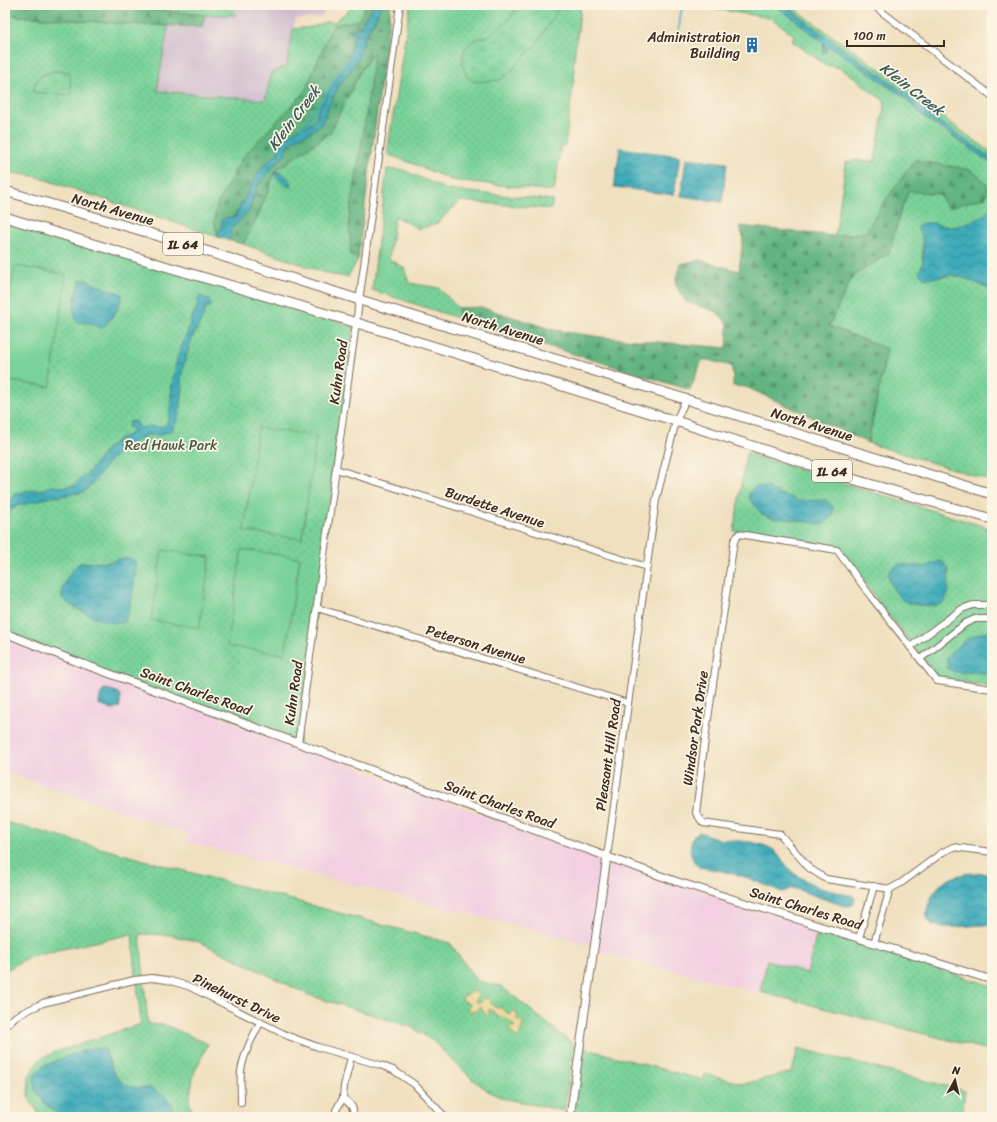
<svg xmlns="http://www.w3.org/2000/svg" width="997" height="1122" font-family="Sriracha,sans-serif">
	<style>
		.built { fill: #f2cfe1 }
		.industrial { fill: #cfbdcf }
		.grass { fill: url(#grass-dots); stroke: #5a7e5c }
		.forest { fill: url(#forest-firs); stroke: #4e6f50 }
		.wetland { fill: url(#wetland-marsh); stroke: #5a7e5c }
		.sand { fill: url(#sand-dots); stroke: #94825e }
		.garden { fill: #78d299; stroke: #5a7e5c }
		.water { fill: url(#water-waves); stroke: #3c6a6c }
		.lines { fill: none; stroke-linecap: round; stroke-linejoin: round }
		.stream { stroke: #3cabba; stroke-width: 2 }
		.minor-casing { stroke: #7a6a57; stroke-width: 8 }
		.tertiary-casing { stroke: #7a6a57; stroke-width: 9 }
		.primary-casing { stroke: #7a6a57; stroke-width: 11 }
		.minor { stroke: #fff; stroke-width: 6 }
		.tertiary { stroke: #fff; stroke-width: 7 }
		.primary { stroke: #fff; stroke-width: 9 }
		.labels { text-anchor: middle; stroke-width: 3.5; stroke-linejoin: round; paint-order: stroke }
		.shield { fill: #fcf5e5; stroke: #75675a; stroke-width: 1 }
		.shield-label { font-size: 13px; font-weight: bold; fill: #3b2a1e }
		.poi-label { font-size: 14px; fill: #3b2a1e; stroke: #fcf5e5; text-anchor: end }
		.street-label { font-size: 14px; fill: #3b2a1e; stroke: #fcf5e5 }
		.park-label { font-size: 14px; fill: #4d5c43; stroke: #fcf5e5 }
		.water-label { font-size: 15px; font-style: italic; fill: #3b5e5c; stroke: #fcf5e5 }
	</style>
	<defs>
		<pattern id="grass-dots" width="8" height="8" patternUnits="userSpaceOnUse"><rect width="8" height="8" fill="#78d299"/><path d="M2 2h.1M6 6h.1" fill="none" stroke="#69b483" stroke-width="1.8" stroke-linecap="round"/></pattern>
		<pattern id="forest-firs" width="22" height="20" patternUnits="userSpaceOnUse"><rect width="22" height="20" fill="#62b481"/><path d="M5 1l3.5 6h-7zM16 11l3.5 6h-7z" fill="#529369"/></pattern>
		<pattern id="wetland-marsh" width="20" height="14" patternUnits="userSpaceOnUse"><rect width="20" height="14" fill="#78d299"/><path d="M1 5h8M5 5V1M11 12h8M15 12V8" fill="none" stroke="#69b483"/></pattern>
		<pattern id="sand-dots" width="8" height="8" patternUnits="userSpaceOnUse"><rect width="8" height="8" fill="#eeda9e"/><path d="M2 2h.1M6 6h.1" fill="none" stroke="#cdbb88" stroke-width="1.8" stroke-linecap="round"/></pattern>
		<pattern id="water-waves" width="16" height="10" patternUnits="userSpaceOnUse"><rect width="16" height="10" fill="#3cabba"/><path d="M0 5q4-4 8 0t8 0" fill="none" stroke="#348b97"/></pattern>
	</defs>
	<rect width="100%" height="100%" fill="#fcf5e5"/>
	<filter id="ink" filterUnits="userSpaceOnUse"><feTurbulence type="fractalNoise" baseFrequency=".025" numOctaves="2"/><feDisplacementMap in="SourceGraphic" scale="8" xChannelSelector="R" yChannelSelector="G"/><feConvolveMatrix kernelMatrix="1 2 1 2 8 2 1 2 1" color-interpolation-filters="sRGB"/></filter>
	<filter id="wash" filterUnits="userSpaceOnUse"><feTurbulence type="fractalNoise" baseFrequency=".012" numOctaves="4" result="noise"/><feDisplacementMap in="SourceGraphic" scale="16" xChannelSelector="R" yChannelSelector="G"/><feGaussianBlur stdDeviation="0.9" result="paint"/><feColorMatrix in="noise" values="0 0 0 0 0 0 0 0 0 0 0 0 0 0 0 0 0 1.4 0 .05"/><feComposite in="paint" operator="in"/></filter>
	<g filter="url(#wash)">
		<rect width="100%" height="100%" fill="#f0e0c0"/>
		<g class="built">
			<path d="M5 636 604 860 592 945 187 842 188 834 5 772Z"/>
			<path d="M609 860 818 928 797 1002 597 951Z"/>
		</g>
		<path class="industrial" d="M230 5H329L331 7 321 16 312 18 296 19 293 29 287 66 272 72 266 100 157 91 168 26 201 27 205 15H235Z"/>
		<g class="grass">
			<path d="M110 5H230L236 15H205Z"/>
			<path d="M355 5H366L360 20 329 33 305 92 242 158 214 221 218 237 34 176 5 172V15L126 24 168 26 157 91 265 100 272 72 287 66 293 29 312 27 325 22H334Z"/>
			<path d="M410 5H581L573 67 575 70 565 146H561L554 191 451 180 414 164 387 154Z"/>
			<path d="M691 5H798L797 11 912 92 933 110 992 153V159L924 111 907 94 818 31 795 13 790 16 824 42V46L826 50 829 47 836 50 904 97 919 113 992 164V209L977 221 966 223 960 226 951 227 934 224 922 237 923 263 921 268 925 279 953 275 970 280 992 290V481L868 443 887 349 829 326 852 277 889 253 901 210 909 191 986 197 915 160 883 204 866 232 835 236 846 163 853 160 875 161 885 101 870 91 854 77 840 68 826 65 792 41 794 35 771 18Z"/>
			<path d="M375 51 351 255 358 259 348 277 332 275 243 244 258 216 276 170 330 132 361 70Z"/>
			<path d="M387 169 403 170 448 190 553 200 551 209 460 201 436 224 419 229 395 216 389 259 404 268 409 283 439 288 458 308 461 319 372 290Z"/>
			<path d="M5 219 354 326 299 744 5 634Z"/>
			<path d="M746 453 992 529V686L938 679 837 547 734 531Z"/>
			<path d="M5 822 450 943 477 981 501 986 574 1045 564 1111 502 1098 488 1091 471 1078 433 1041 411 1027 309 995 200 942 170 935 140 934 148 1024 166 1025 208 1044 194 1073 189 1101 194 1117H41L28 1097 29 1076 39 1060 55 1052 141 1024 132 934 30 956 5 971Z"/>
			<path d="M821 933 992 986V1051L760 992 767 960 807 973 816 937Z"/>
			<path d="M583 1048 703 1080 705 1074 744 1084 792 1072 798 1048 965 1091 962 1117H573Z"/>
		</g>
		<g class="forest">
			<path d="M5 5H110L205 15 202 27 126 24 5 15Z"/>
			<path d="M366 5H375L363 20 360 29 349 31 354 32 357 33 353 40 348 62 330 91 328 93V95L318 110 317 117 310 125 296 130 282 143 277 154 259 170 237 213 235 217 225 218 221 229 218 232V235L220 238 218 237 214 221 217 205 242 158 305 92 329 33 334 25 359 20Z"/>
			<path d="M384 5H391L358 259 351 255 349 221 366 115 374 52 361 70 330 133 276 170 258 216 243 244 227 240 230 238 231 230 234 226 249 211 257 187 271 169 284 155 288 145 294 140 312 131 320 125 338 87 358 60 363 39 374 22 379 10Z"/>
			<path d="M915 160 972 170 988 185 986 197 948 208 939 194 909 191 901 210 889 253 852 277 829 326 887 349 868 443 746 387 733 386V374L731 366 708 360H702L690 390 461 319 458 308 481 307 554 330 601 337 727 348 728 324 717 312 686 302 675 284 680 264 700 260 739 271 743 237 740 226 835 236 866 232 883 204Z"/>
		</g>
		<g class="wetland">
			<path d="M520 5H561L535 46 520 60 514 69 500 80 474 82 466 76 462 62 464 50 469 44 478 38 487 37 506 23Z"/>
			<path d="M54 71 70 72 71 95 33 92C35 79 42 73 54 71Z"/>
		</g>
		<path class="sand" d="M476 991 478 996 475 1001 480 1003 483 999 488 998 494 1007 501 1008 507 1013 509 1014 513 1011 517 1012V1020L524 1022 519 1036 514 1037 512 1032 508 1030 510 1028 514 1027V1024L509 1022 507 1018H500L492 1010H488L490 1016 485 1014 481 1007H480L476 1011H470L468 1008 471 1005 470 1003 463 1001 462 997 467 995 470 992Z"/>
		<g class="garden">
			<path d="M15 266 66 274 50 387 5 380V328Z"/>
			<path d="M258 428 316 436 302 539 244 531Z"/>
			<path d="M242 549 300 558 285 654 227 646Z"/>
			<path d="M162 550 210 557 199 628 151 620Z"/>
		</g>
		<g class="water">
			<path d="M375 5H384L379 10 374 22 363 39 364 44 362 46 358 60 338 87 320 125 312 131 294 140 288 145 284 155 271 169 257 187 249 211 234 226 231 230 230 239 227 240C221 238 218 238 218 231L221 229 222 221 225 218 235 217 259 170 277 154 282 143 286 138 296 130 310 125 317 117 318 110 328 95V93L330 91 336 79 338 78 344 66 348 62 354 36 357 33 354 32 348 31 349 29 360 28 363 20Z"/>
			<path d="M775 5H785L818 31 907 94 924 111 992 159V164L919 113 904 97 836 50 829 47 827 48 826 52 823 53 824 42Z"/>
			<path d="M620 148 680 156 674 195 614 187Z"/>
			<path d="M686 158 727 163 722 202 681 196Z"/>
			<path d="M276 171C284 173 291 180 292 188L284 184 276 177Z"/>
			<path d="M990 209H992V290L970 280 953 275 925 279 919 273 923 263V242L922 237 918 230V225C929 219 940 227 952 227 958 227 962 224 967 223 979 219 981 218 990 209Z"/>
			<path d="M80 280H88L96 285 122 294C122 305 111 320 103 328 97 328 95 324 91 323 86 322 82 324 77 322 70 309 77 294 80 280Z"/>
			<path d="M201 296 208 299 212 304 210 307H206L204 315 191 341 183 368 181 380 183 387 181 406 178 418 172 430 160 435H148L133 442 110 460 94 482 84 492 48 498 16 506 9 511 5 530V506L15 495 25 491 45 489 50 486 64 487 74 485 90 471 107 448 121 438 130 434 134 430 128 427 129 422 132 421 136 422 137 425 140 428 149 426 156 427 165 426 168 420 170 411 172 384 177 358 184 340 187 334 192 316 197 307 198 298Z"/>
			<path d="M756 486 768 487 782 495 794 498 796 501 826 500 833 507V516L824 524H819L787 519H775L762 514 749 498V492Z"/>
			<path d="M124 558 134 560 136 564C135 579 132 611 124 622 108 627 75 609 63 599L61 596C63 585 70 569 80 563L108 562Z"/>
			<path d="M939 561 943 562 949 570C948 579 950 592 945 600 941 610 909 605 902 600 897 595 884 578 890 571 892 568 897 566 900 564L925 567Z"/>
			<path d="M986 632H992V673L956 672 948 669 947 657C958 645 970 635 986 632Z"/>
			<path d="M104 689C119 691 123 693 119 708 113 710 104 708 99 704L100 695Z"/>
			<path d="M700 832 718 839 751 842 766 846 774 850 792 872 805 880 820 888 853 896 855 898 854 904 849 906H844L793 888 782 892 745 877 722 871 699 867C689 858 688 847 694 835Z"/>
			<path d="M972 873 992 874V926L986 925C972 925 944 930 933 925 918 918 933 889 943 883 951 877 961 874 972 873Z"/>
			<path d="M96 1048 106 1049C109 1060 112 1075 122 1082 131 1089 139 1087 149 1088 154 1089 173 1100 173 1106 173 1110 170 1114 168 1117H62L45 1104 35 1090 34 1076 43 1066 76 1053Z"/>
		</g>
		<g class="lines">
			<g class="stream">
				<path d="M677 42 682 5"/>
				<path d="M299 131 308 121 317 106 321 102 352 53"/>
			</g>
		</g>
	</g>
	<g filter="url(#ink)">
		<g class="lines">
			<defs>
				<g id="minor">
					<path d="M873 5 992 96"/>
					<path d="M336 469 647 567"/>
					<path d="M317 608 628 703"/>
					<path d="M910 647 962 609 973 605H992"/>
					<path d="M920 659 966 623 975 619H992"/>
					<path d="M992 689 937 681 872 598 837 550 739 534 734 541 705 739 696 813 703 823 780 834 809 868 826 879 890 889 901 883 943 852 953 847 992 852"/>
					<path d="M298 743 400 5"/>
					<path d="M607 857 656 500 676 421 686 399"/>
					<path d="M859 938 874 886"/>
					<path d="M874 943 890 889"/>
					<path d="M5 1026 16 1016 43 1003 134 980 152 978 167 980 188 986 288 1036 318 1047 380 1065 393 1070 414 1084 445 1117"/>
					<path d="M343 1098C350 1104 356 1108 352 1117"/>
					<path d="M241 1103C241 1092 240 1081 241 1071 244 1053 252 1038 260 1023"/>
					<path d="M338 1117 336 1113V1110L343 1098 344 1086 351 1057"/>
				</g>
				<g id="tertiary">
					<path d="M5 633 67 658 616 860 675 881 992 980"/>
					<path d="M570 1117 607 857"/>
				</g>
				<g id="primary">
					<path d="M5 191 143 231 360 300 601 373 992 494"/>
					<path d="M5 217 168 267 357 323 676 421 859 481 992 519"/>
				</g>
			</defs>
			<use href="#minor" class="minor-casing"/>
			<use href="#tertiary" class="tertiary-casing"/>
			<use href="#primary" class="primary-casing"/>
			<use href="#minor" class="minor"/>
			<use href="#tertiary" class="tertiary"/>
			<use href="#primary" class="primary"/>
		</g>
	</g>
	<defs>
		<symbol id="building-bare" viewBox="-9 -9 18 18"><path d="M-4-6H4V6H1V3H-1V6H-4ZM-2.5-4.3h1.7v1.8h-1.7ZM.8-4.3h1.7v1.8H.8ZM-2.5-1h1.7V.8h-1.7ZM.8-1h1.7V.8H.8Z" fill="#1f6fb2" stroke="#fcf5e5" stroke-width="2.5" paint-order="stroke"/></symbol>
	</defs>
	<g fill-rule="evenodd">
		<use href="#building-bare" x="741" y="34" width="22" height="22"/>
	</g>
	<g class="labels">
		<g class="shield">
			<rect x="163" y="233" width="40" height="22" rx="3"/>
			<rect x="812" y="460" width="40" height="22" rx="3"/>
		</g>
		<g class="shield-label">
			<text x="183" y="249">IL 64</text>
			<text x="832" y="476">IL 64</text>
		</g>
		<g class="poi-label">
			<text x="740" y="42">Administration<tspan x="740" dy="16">Building</tspan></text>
		</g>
		<g class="street-label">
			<text transform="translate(113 209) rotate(16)" y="5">North Avenue</text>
			<text transform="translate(503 328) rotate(17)" y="5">North Avenue</text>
			<text transform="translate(338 372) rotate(-82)" y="5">Kuhn Road</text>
			<text transform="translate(812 424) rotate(17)" y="5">North Avenue</text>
			<text transform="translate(495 507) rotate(18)" y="5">Burdette Avenue</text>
			<text transform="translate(476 644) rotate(17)" y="5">Peterson Avenue</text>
			<text transform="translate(196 691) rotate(20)" y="5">Saint Charles Road</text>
			<text transform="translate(293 693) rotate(-82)" y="5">Kuhn Road</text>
			<text transform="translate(695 728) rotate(-82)" y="5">Windsor Park Drive</text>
			<text transform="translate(608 755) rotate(-82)" y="5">Pleasant Hill Road</text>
			<text transform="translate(500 804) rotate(20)" y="5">Saint Charles Road</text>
			<text transform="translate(806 908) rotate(17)" y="5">Saint Charles Road</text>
			<text transform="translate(237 998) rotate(26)" y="5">Pinehurst Drive</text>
		</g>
		<g class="park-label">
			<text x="171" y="450">Red Hawk Park</text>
		</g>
		<g class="water-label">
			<text transform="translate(912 89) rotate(38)" y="5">Klein Creek</text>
			<text transform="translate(294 118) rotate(-53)" y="5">Klein Creek</text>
		</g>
	</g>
	<rect width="997" height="1122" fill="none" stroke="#fcf5e5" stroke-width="20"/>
	<g transform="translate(955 1080) rotate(8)" stroke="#fcf5e5" stroke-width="3" paint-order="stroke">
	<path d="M0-3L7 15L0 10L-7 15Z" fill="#3b2a1e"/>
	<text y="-6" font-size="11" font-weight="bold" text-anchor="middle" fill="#3b2a1e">N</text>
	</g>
	<path d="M847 40v6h97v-6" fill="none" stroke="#3b2a1e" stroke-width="2"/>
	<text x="853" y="40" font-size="12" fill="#3b2a1e" stroke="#fcf5e5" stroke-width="3" paint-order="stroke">100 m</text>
</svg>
